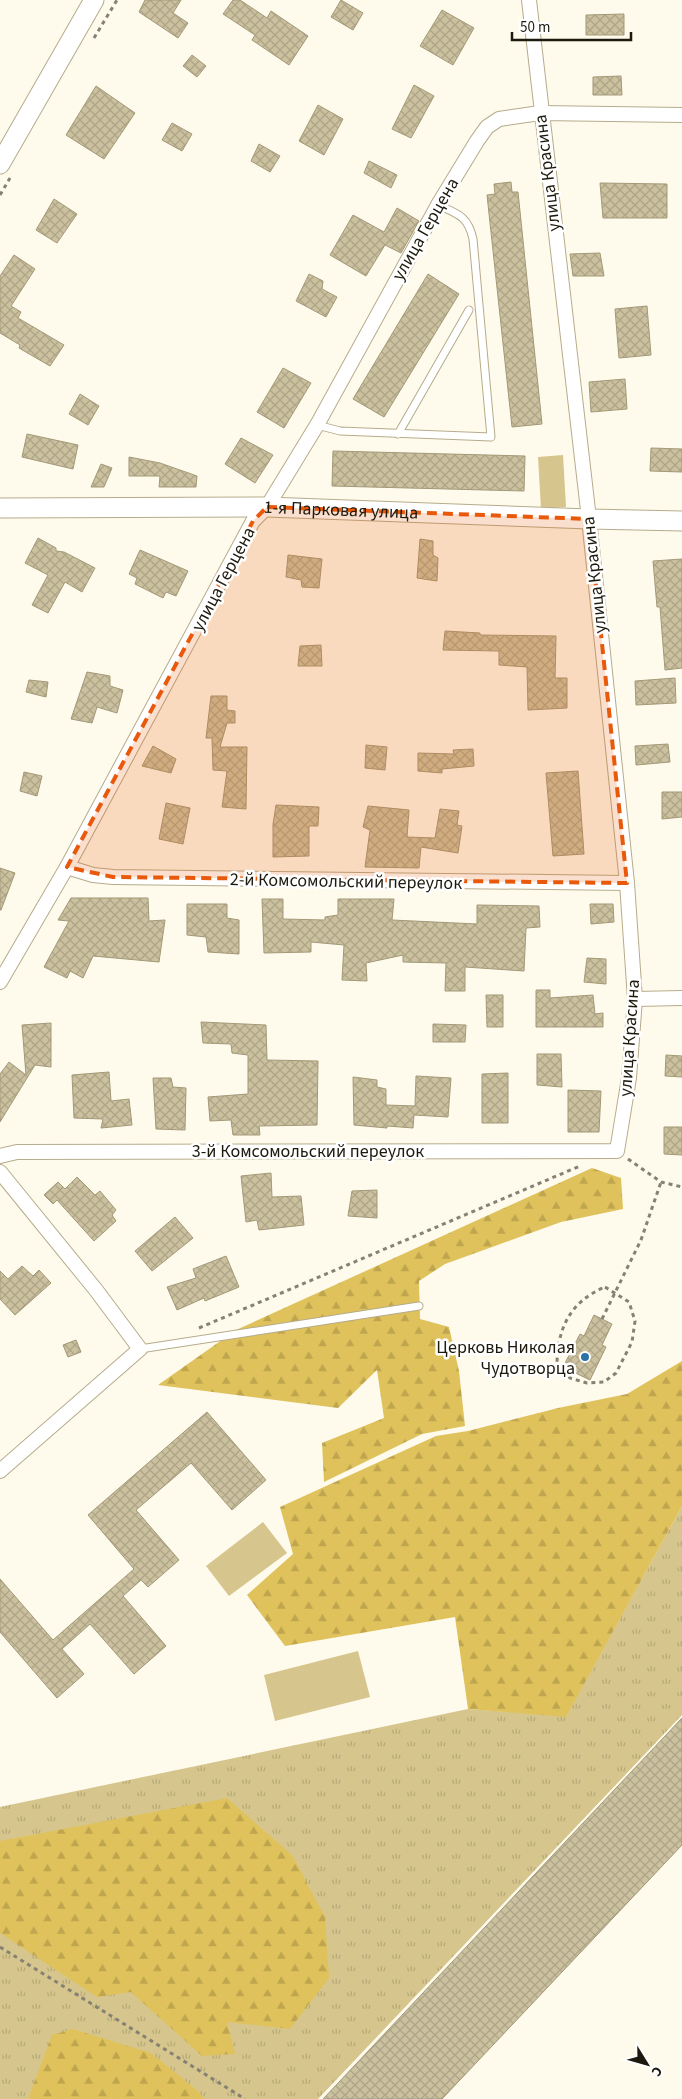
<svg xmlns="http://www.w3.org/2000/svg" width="682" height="2099" font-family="'Source Sans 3',sans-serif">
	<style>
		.grass { fill: url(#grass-tufts) }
		.forest { fill: url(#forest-firs) }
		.pitch { fill: #d6c68d }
		.building { fill: url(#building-cross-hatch); stroke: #a39978 }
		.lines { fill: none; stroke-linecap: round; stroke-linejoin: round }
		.lane-casing { stroke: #b6ac8b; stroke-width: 9 }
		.street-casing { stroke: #b6ac8b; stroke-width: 16 }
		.secondary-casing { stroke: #b6ac8b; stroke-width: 21 }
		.path { stroke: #858274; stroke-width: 3; stroke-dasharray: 4 4; stroke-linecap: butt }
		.lane { stroke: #fff; stroke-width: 7 }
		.street { stroke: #fff; stroke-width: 14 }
		.secondary { stroke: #fff; stroke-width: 19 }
		.marked { fill: #e8590c; fill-opacity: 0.2; stroke: #e8590c; stroke-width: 4; stroke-dasharray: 10 6; stroke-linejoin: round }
		.poi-dot { fill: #2a72a6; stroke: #fff; stroke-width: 2 }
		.labels { text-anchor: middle; stroke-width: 5; stroke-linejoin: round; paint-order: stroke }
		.street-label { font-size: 18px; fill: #1d1a0d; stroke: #fff }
		.poi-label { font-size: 18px; fill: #1d1a0d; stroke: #fff; text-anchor: end }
	</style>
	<defs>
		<pattern id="grass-tufts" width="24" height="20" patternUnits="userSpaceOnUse" patternTransform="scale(1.25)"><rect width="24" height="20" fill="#d6c68d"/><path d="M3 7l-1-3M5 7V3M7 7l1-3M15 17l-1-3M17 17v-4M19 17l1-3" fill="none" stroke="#b7aa78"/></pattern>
		<pattern id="forest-firs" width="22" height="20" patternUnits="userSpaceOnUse" patternTransform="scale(1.25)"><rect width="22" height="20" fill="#dfc25b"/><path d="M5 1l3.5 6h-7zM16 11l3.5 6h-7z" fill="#bfa64e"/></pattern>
		<pattern id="building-cross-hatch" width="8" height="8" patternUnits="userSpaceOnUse" patternTransform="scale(1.25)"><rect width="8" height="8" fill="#cbc19f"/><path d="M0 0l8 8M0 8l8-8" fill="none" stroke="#aea588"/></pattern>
	</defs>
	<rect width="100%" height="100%" fill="#fefaec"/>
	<path class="grass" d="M682 1506V1715L318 2099H0V1807L468 1709 566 1716Z"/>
	<g class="forest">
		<path d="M592 1168 621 1178 623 1209 561 1222 445 1264 419 1281 420 1319 449 1327 459 1371 465 1426 422 1434 324 1482 322 1443 384 1418 377 1370 338 1408 158 1385 236 1330Z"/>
		<path d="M682 1361V1506L566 1717 468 1709 455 1617 285 1646 247 1595 293 1554 280 1507 436 1436 468 1431 558 1408 627 1394Z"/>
		<path d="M227 1798 292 1855 325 1917 329 1978 290 2029 227 2022 235 2054 202 2056 131 1992 97 1997 0 1933V1841Z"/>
		<path d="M73 2029 151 2053 199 2092 204 2099H28L52 2035Z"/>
	</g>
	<g class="pitch">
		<path d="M563 455 566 507 541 509 538 457Z"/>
		<path d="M263 1522 287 1553 229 1596 206 1566Z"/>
		<path d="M358 1651 370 1697 275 1721 264 1675Z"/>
	</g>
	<g class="building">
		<path d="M145 0H181L173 13 188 23 178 38 139 12Z"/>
		<path d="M233 0H240L267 18 271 11 308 36 289 65 252 40 255 35 223 14Z"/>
		<path d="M341 0 363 13 353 30 331 17Z"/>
		<path d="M442 10 474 28 453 65 420 46Z"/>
		<path d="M624 14V35H586V15Z"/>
		<path d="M192 55 206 66 197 77 183 66Z"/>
		<path d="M621 76 622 95H593V77Z"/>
		<path d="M414 85 434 96 411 138 392 129Z"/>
		<path d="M96 86 135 113 104 159 66 135Z"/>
		<path d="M318 105 343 119 324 155 299 141Z"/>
		<path d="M172 123 192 134 182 151 162 140Z"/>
		<path d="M259 144 280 156 270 172 251 161Z"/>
		<path d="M369 161 397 175 391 188 364 173Z"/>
		<path d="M511 182 512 192H518L542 424 512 427 487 195 495 194 494 184Z"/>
		<path d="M600 183 667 184V218H603Z"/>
		<path d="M54 199 77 214 57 243 36 230Z"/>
		<path d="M397 208 419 221 401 253 385 245 366 276 330 255 353 215 384 232Z"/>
		<path d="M600 253 604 276H573L570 254Z"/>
		<path d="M14 255 35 269 11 306 21 312 18 318 64 345 50 366 19 348 20 345 0 333V276Z"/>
		<path d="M309 274 323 281 322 289 337 297 326 317 296 301Z"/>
		<path d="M428 274 459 294 384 417 353 399Z"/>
		<path d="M647 306 651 355 619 358 615 309Z"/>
		<path d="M283 368 311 383 284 428 257 412Z"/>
		<path d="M625 379 627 409 591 412 589 382Z"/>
		<path d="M80 394 99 406 88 425 69 414Z"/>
		<path d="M27 434 78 445 73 469 22 457Z"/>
		<path d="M241 438 273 455 255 483 225 464Z"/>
		<path d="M651 448 682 449V472L650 471Z"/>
		<path d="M333 451 525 456 524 491 332 486Z"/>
		<path d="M129 457 160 463 197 476 196 487H159L160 476H129Z"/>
		<path d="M101 464 112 468 104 487H91Z"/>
		<path d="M38 538 56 548V551L64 552 95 568 82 592 65 582 48 613 32 605 48 575 25 563Z"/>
		<path d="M420 539 433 541V555L438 558 437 581 417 578Z"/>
		<path d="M140 550 188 571 176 596 166 592 163 598 135 584 137 578 129 574Z"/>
		<path d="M288 555 322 559 319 588 302 587 301 580 286 577Z"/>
		<path d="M682 559V668L665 670 660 607H657L653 561Z"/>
		<path d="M445 631 480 633V635L556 636 555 678H567V708L528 710 527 667 499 665V651L443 650Z"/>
		<path d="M321 645 322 666H298L300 646Z"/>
		<path d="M87 672 110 676V686L123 690 117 713 97 707 92 723 71 719Z"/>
		<path d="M675 678 676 703 636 705 635 681Z"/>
		<path d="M29 680 48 682 46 697 26 692Z"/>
		<path d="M211 696H227V710L235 711V723H227L220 747H247L246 809 222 807 227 771 213 770 212 738H206Z"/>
		<path d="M668 744 670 762 636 765 635 746Z"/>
		<path d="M366 745 387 747 385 770 365 768Z"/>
		<path d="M153 746 176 759 171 773 142 766Z"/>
		<path d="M473 749 474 766 442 769V773L418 771V753L454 754 453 750Z"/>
		<path d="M578 771 584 854 553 856 546 773Z"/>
		<path d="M24 772 42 776 37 796 20 791Z"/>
		<path d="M662 792H682V817L662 819Z"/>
		<path d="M166 803 190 808 183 844 159 839Z"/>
		<path d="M276 805 319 807 318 826H309V856L273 857V824Z"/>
		<path d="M368 806 409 810 407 837 435 838 440 809 459 811 457 825 462 826 458 853 421 847 419 868 365 867 370 830 363 827Z"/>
		<path d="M0 868 15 873 1 910H0Z"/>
		<path d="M71 898H148L149 921 165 920 159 962 93 956 83 978 70 971 67 978 44 967 69 921 58 920Z"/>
		<path d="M262 899H283V919L325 920V917L338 915V899H394L392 920 477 924V905L539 906 540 927 526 928 524 971 465 967V991H445L446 963 403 962V955L366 963 367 981 342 980 344 945 311 942V952L264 953Z"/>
		<path d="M187 904H227V918L239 920V954L208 952 206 937 187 935Z"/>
		<path d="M590 904H613L614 922 591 924Z"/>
		<path d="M587 958 606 959V984L584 982Z"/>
		<path d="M536 990H550V998L593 995 595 1014 603 1013V1027H536Z"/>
		<path d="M486 995H503V1027H487Z"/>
		<path d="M201 1022 266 1025 267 1060 318 1061 317 1125 259 1126 260 1135H233L231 1120 210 1121 208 1097 248 1094V1055L232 1053 231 1044 203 1043Z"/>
		<path d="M51 1023V1067L35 1065 0 1122V1074L9 1062 26 1075 22 1025Z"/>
		<path d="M433 1024 466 1025 465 1042H433Z"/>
		<path d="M537 1054H561L562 1087 537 1085Z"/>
		<path d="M666 1055 682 1056V1077L665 1076Z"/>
		<path d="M109 1072 111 1101 129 1099 132 1125 101 1128 103 1119 74 1118 72 1075Z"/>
		<path d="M508 1073V1123H482V1074Z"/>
		<path d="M416 1076 451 1078 448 1117 414 1115 413 1128 387 1126V1128L354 1125 353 1077 377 1080V1087L386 1089V1105L415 1106Z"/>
		<path d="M153 1078H171L173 1087 186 1088 185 1130 156 1129Z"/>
		<path d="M568 1090 601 1091 599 1132H568Z"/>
		<path d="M664 1127H682V1155L664 1154Z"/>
		<path d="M271 1173 272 1197 301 1196 304 1225 259 1230 257 1220 246 1222 241 1176Z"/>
		<path d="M77 1177 95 1195 100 1191 116 1210 112 1215 116 1221 94 1241 57 1200 53 1204 44 1195 58 1182 65 1189Z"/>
		<path d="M377 1190V1218L348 1216 352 1191Z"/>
		<path d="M175 1217 193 1238 152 1271 135 1251Z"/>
		<path d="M226 1256 239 1287 205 1301 204 1298 177 1310 167 1287 196 1278 193 1269Z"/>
		<path d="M22 1266 33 1276 39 1270 51 1283 15 1315 0 1299V1271L8 1279Z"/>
		<path d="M594 1315 612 1324 602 1345 606 1347 590 1380 563 1367 580 1334 584 1336Z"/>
		<path d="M76 1340 81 1352 68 1357 63 1345Z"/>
		<path d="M207 1412 266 1480 232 1510 191 1463 136 1510 179 1560 148 1587 141 1580 123 1596 166 1646 134 1674 90 1624 62 1649 84 1674 57 1698 0 1632V1579L53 1640 134 1569 88 1515Z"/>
		<path d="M682 1718V1845L442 2099H323Z"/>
	</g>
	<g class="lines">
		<defs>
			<g id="lane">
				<path d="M317 425 340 431 491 437 473 239C468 216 458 214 438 205"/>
				<path d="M398 434 469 310"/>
				<path d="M140 1349 419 1306"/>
			</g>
			<g id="street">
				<path d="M67 867 93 875 113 877 627 883"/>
				<path d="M0 982 67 867 253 521 267 507 317 425 438 205 477 141 487 127 499 119 540 113 682 115"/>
				<path d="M635 999 682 998"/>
				<path d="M0 1156 17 1152 617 1151 629 1078 635 999 627 883 589 519 529 0"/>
				<path d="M0 1172 96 1290 140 1349 0 1471"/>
			</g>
			<g id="secondary">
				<path d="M0 164 94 0"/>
				<path id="s1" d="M0 508 267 507 589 519 682 521"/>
			</g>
		</defs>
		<use href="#lane" class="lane-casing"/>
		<use href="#street" class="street-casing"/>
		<use href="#secondary" class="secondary-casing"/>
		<g class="path">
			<path d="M94 38 117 0"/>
			<path d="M0 195 10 178"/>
			<path d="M628 1159 661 1182 682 1187"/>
			<path d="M605 1287 629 1302 635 1321 632 1342 616 1373 604 1382 587 1383 570 1378 557 1366C557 1330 569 1302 605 1287Z"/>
			<path d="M602 1319 641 1240 661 1182"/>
			<path d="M199 1328 580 1166"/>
			<path d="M0 1947 245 2099"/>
		</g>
		<use href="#lane" class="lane"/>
		<use href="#street" class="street"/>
		<use href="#secondary" class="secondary"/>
	</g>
	<path class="marked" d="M267 507 589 519 627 883 113 877 67 867 253 521Z"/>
	<circle class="poi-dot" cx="585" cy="1357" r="5"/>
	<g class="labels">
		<g class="street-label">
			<text transform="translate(547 173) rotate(-97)" y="6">улица Красина</text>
			<text transform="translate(425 229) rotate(-60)" y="6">улица Герцена</text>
			<text dy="6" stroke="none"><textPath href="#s1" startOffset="341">1-я Парковая улица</textPath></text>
			<text transform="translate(594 575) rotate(-96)" y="6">улица Красина</text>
			<text transform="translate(223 579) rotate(-62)" y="6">улица Герцена</text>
			<text transform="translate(346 881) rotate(1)" y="6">2-й Комсомольский переулок</text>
			<text transform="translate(629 1038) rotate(-86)" y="6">улица Красина</text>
			<text x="308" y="1157">3-й Комсомольский переулок</text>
		</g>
		<g class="poi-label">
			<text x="575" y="1353">Церковь Николая<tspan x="575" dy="21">Чудотворца</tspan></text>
		</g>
	</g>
	<g transform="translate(647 2064) rotate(127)" stroke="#ffffff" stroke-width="4" paint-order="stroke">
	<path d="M0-4L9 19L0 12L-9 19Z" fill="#1d1a0d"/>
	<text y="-8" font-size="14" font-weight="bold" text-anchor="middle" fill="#1d1a0d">С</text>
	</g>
	<path d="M512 32v8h119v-8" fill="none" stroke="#1d1a0d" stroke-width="2.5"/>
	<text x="520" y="32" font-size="15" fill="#1d1a0d" stroke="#ffffff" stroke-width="4" paint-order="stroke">50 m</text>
</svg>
